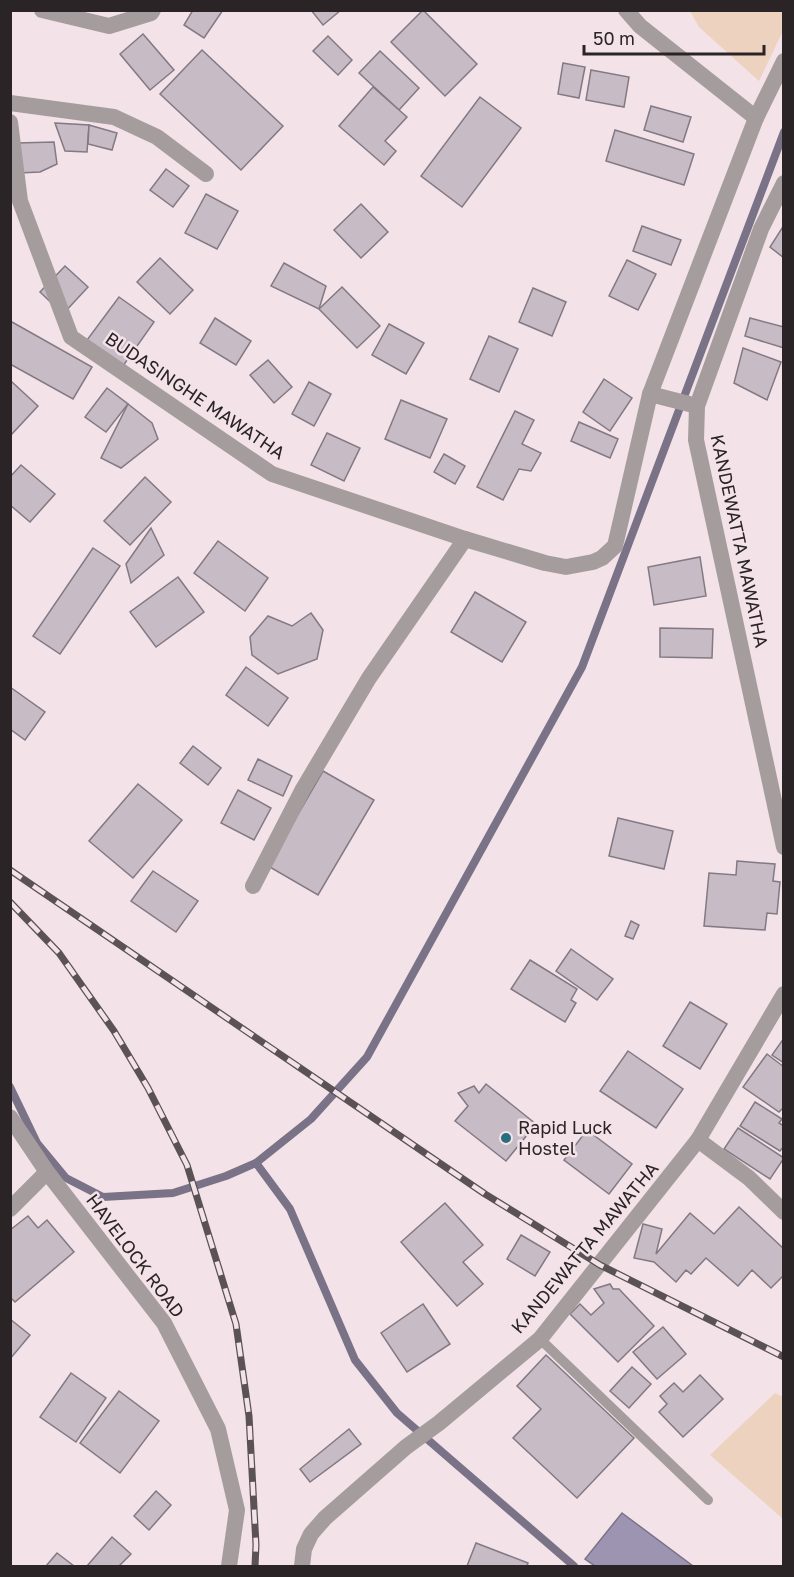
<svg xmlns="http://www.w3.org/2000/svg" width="794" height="1577" font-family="'Golos Text',sans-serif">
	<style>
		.green { fill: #eed2c0 }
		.water { fill: #9d94b1; stroke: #7a7287; stroke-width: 1.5 }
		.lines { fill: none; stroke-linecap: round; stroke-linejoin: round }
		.stream { stroke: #7a7287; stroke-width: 8 }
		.building { fill: #c7bbc6; stroke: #837983; stroke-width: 1.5 }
		.service { stroke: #a59d9d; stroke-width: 10 }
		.minor { stroke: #a59d9d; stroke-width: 16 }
		.rail-casing { stroke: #5b5255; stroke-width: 7 }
		.rail { stroke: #f3e2e7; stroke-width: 4.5; stroke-dasharray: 14; stroke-linecap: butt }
		.poi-dot { fill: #286e7c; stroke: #f3e2e7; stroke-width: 2 }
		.labels { text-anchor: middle; stroke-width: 5; stroke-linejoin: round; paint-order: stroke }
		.street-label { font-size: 18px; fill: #2a2426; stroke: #f3e2e7 }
		.poi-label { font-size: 18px; fill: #2a2426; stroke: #f3e2e7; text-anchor: start }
	</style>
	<rect width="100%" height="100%" fill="#f3e2e7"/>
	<g class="green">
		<path d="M690 11H783V31L759 81 699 27Z"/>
		<path d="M775 1393 783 1397V1519L710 1455Z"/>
	</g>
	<path class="water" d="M622 1513 693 1566H595L585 1559Z"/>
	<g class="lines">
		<g class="stream">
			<path d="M10 1087 37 1143 66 1178 103 1197 173 1193 226 1176 256 1163 311 1119 367 1057 582 667 784 132"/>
			<path d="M256 1163 290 1209 355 1360 397 1413 574 1566"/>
		</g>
	</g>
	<g class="building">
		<path d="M193 10H223L204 38 184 25Z"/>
		<path d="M311 10H341L323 25Z"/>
		<path d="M423 10 477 64 445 96 391 42Z"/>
		<path d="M143 34 174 70 150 90 120 54Z"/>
		<path d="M328 36 352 60 338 75 313 51Z"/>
		<path d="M202 50 283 126 241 170 160 94Z"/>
		<path d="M380 51 419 88 399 110 359 73Z"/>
		<path d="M563 63 585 67 579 98 558 94Z"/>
		<path d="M591 70 629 77 624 107 586 100Z"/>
		<path d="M373 87 407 117 385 141 396 151 384 165 339 126Z"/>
		<path d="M480 97 521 128 462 207 421 176Z"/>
		<path d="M651 106 691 117 683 142 644 130Z"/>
		<path d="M55 123 89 125 87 152 65 151Z"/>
		<path d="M89 125 117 133 112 150 88 144Z"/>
		<path d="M615 130 694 154 684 185 606 161Z"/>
		<path d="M54 142 57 164 40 172 19 173 17 143Z"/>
		<path d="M166 169 189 186 173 207 150 190Z"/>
		<path d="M206 194 238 211 217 249 185 233Z"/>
		<path d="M361 204 388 232 361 258 334 230Z"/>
		<path d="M784 225V258L770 247Z"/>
		<path d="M642 226 681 240 671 265 633 251Z"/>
		<path d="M160 258 193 290 170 314 137 282Z"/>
		<path d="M627 260 656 274 638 310 609 296Z"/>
		<path d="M284 263 326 286 319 309 271 286Z"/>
		<path d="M65 266 88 287 63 314 40 292Z"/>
		<path d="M342 287 380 326 357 348 319 309Z"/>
		<path d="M533 288 566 302 552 336 519 322Z"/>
		<path d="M119 297 154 322 123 366 87 340Z"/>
		<path d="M215 318 251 341 236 365 200 343Z"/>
		<path d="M750 318 784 327V348L745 336Z"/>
		<path d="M12 322 92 367 73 399 10 364V325Z"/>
		<path d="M389 324 424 343 406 374 372 355Z"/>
		<path d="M489 336 518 349 499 392 470 379Z"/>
		<path d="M743 348 781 362 767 400 734 383Z"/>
		<path d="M268 360 292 387 274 403 250 375Z"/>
		<path d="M604 379 632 398 610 431 583 412Z"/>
		<path d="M12 382 38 406 10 436V384Z"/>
		<path d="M309 382 331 394 314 426 292 414Z"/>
		<path d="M107 388 128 404 106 432 85 417Z"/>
		<path d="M401 400 447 419 430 458 385 439Z"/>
		<path d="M128 404 152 423 158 439 121 468 101 458Z"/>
		<path d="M515 411 534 420 522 444 541 453 531 471 519 469 503 500 477 487Z"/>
		<path d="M579 422 618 439 610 458 571 441Z"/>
		<path d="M327 433 360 448 344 481 311 465Z"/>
		<path d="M444 454 465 466 455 484 434 472Z"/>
		<path d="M21 465 55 494 30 522 10 505V477Z"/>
		<path d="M145 477 171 502 130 545 104 521Z"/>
		<path d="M151 528 164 555 131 583 126 564Z"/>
		<path d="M218 541 268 578 245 611 194 573Z"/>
		<path d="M93 548 120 566 60 654 33 636Z"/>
		<path d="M700 557 706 596 654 605 648 567Z"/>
		<path d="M178 577 204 612 156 647 130 612Z"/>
		<path d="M475 592 526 622 502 662 451 632Z"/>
		<path d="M311 613 323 630 317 659 278 674 252 655 250 637 268 616 292 626Z"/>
		<path d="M660 628 713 629 712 658 660 657Z"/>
		<path d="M246 667 288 698 268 726 226 695Z"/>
		<path d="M10 687 45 712 25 740 10 729Z"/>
		<path d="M193 746 221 768 208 785 180 763Z"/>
		<path d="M258 759 292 776 283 796 248 780Z"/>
		<path d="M323 771 374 800 318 895 268 866Z"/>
		<path d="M138 784 182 820 133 878 89 841Z"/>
		<path d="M238 790 271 808 254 840 221 823Z"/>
		<path d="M618 818 673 831 664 869 609 856Z"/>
		<path d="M737 861 775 864 773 881 780 882 777 914 767 913 765 930 704 926 709 873 736 875Z"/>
		<path d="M153 871 198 901 176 932 131 901Z"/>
		<path d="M631 921 639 925 633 939 625 936Z"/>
		<path d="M571 949 613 979 597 1000 556 971Z"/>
		<path d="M530 960 577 989 571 1000 576 1003 565 1022 511 989Z"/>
		<path d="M690 1002 727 1024 700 1069 663 1046Z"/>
		<path d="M784 1038V1063L772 1055Z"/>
		<path d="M628 1051 683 1089 656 1128 600 1091Z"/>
		<path d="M767 1054 784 1067V1107L779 1112 743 1087Z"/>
		<path d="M486 1084 536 1124 506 1161 455 1121 468 1106 458 1093 474 1086 479 1093Z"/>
		<path d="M755 1102 782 1119 779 1123 784 1126V1146L780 1151 740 1126Z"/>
		<path d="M738 1128 784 1158 770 1179 724 1149Z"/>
		<path d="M587 1130 632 1164 609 1194 564 1160Z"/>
		<path d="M445 1203 483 1245 463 1262 483 1284 457 1306 401 1242Z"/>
		<path d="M739 1207 784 1249V1275L771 1288 752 1270 738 1286 706 1258 691 1274 686 1270 676 1282 654 1262 634 1258 643 1224 662 1229 656 1254 690 1213 714 1234Z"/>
		<path d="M28 1216 38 1228 47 1220 74 1252 15 1302 10 1297V1230Z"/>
		<path d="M521 1235 550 1252 535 1276 507 1259Z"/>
		<path d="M610 1284 613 1289H619L654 1326 618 1362 570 1314 580 1304 591 1315 604 1303 594 1289Z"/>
		<path d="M423 1304 450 1344 407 1372 381 1333Z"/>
		<path d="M10 1319 30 1335 10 1359Z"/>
		<path d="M663 1327 686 1354 657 1379 633 1352Z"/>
		<path d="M546 1355 634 1438 577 1498 513 1438 541 1409 517 1386Z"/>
		<path d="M632 1367 651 1384 629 1408 610 1391Z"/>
		<path d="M71 1373 106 1398 76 1442 40 1417Z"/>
		<path d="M700 1375 723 1399 683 1437 659 1412 667 1404 660 1396 674 1383 683 1392Z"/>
		<path d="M119 1391 159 1421 120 1473 80 1443Z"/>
		<path d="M349 1429 361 1444 310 1482 300 1469Z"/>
		<path d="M156 1491 171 1505 149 1530 134 1516Z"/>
		<path d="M112 1537 131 1554 119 1566H87Z"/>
		<path d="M476 1543 528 1563 527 1566H467Z"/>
		<path d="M57 1553 74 1566H46Z"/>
	</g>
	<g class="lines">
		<path class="service" d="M540 1339 708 1500"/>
		<g class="minor">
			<path d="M42 10 109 26 151 13 153 10"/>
			<path d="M626 10 640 26 756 118"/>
			<path d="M10 103 114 117 157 137 206 174"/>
			<path d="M10 122 20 201 71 337 272 474 465 539 545 563 566 567 593 562 602 558 615 546 650 394 756 118 784 61"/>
			<path d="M784 183 761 229 697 406 696 440 784 847"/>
			<path d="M650 394 697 406"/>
			<path d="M253 886 303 789 369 678 465 539"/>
			<path d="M10 1117 47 1172 164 1323 218 1429 237 1510 229 1566"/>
			<path d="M698 1140 749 1178 784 1212"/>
			<path d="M10 1209 47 1172"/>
			<path d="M302 1566 304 1549 311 1534 325 1518 406 1447 439 1423 540 1339 698 1140 784 994"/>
		</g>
		<defs>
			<g id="rail">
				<path d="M10 870 485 1194 600 1265 784 1357"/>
				<path d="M10 902 59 953 114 1031 148 1088 187 1165 236 1324 249 1416 256 1545 255 1566"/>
			</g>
		</defs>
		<use href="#rail" class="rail-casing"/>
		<use href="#rail" class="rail"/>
	</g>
	<circle class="poi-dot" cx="506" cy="1138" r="6"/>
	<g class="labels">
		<g class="street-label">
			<text transform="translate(195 396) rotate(34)" y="6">BUDASINGHE MAWATHA</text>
			<text transform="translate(739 541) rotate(78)" y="6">KANDEWATTA MAWATHA</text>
			<text transform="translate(585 1248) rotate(-50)" y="6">KANDEWATTA MAWATHA</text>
			<text transform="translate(135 1256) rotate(53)" y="6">HAVELOCK ROAD</text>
		</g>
		<g class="poi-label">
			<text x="518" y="1134">Rapid Luck<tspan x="518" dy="21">Hostel</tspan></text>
		</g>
	</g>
	<rect width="794" height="1577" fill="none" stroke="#2a2426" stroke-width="24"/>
	<path d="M584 45v9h180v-9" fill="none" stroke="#2a2426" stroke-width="3"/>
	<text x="593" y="45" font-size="18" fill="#2a2426" stroke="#f3e2e7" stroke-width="4.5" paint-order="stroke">50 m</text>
</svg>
